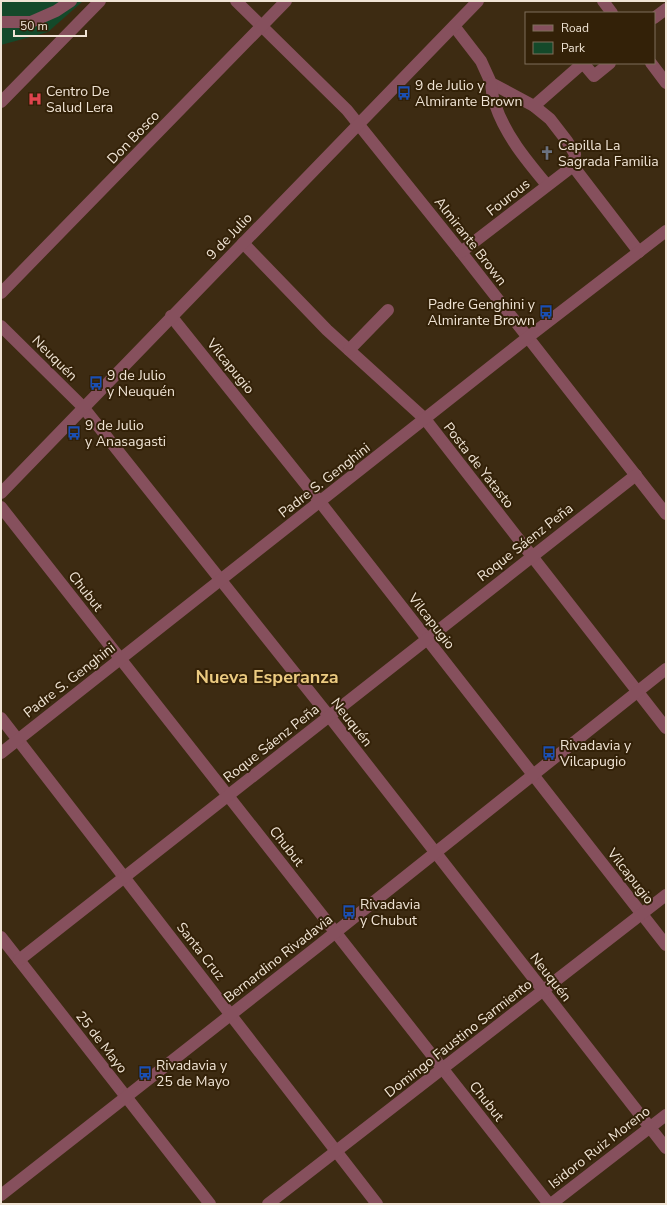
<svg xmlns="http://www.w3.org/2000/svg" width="667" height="1205" font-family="'Nunito Sans',sans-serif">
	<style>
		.green { fill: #14492a }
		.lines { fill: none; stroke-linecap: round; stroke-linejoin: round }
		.minor { stroke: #86505d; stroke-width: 12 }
		.labels { text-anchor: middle; stroke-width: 4; stroke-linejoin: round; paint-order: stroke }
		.poi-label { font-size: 14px; fill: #f0e4d5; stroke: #332108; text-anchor: start }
		.street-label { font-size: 14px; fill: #f0e4d5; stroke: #332108 }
		.district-label { font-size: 18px; font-weight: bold; fill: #eccb81; stroke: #332108 }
	</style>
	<rect width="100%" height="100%" fill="#3d2b12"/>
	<path class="green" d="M1 1H83L48 32 1 45Z"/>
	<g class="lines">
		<g class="minor">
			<path d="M236 1 347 110 461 252 666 514"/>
			<path d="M603 1 612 13"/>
			<path d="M654 18 666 9"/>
			<path d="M1 22H31L56 11 71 1"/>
			<path d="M454 26 481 61 491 83 534 106 550 119 567 141 575 154 573 166 639 252"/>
			<path d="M651 63 666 83"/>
			<path d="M491 83C492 90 492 97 495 104 505 135 527 161 547 185"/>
			<path d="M1 102 100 1"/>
			<path d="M534 106 583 63 594 76 610 63"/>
			<path d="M243 243 327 330 425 419 666 728"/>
			<path d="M461 252 573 166"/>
			<path d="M1 293 286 1"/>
			<path d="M171 316 320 502 666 945"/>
			<path d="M1 326 83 407 329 716 666 1148"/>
			<path d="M349 350 388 310"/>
			<path d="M1 493 478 1"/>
			<path d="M1 507 549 1204"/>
			<path d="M1 718 377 1204"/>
			<path d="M1 753 527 338 666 231"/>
			<path d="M1 937 210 1204"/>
			<path d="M19 960 636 475"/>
			<path d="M1 1195 317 947 666 669"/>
			<path d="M268 1204 666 895"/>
			<path d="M551 1204 666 1115"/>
		</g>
	</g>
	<defs>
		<symbol id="bus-bare" viewBox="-9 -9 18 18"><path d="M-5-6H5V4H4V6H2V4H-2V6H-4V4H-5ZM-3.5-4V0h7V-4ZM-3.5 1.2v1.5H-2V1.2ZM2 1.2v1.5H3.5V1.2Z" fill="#1a4fb4" stroke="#332108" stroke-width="2.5" paint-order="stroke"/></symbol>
		<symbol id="hospital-bare" viewBox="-9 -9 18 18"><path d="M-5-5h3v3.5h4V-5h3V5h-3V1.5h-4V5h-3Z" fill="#e0444e" stroke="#332108" stroke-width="2.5" paint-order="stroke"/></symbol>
		<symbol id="church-bare" viewBox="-9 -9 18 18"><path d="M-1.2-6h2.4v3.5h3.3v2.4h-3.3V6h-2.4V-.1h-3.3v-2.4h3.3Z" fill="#6b7280" stroke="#332108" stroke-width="2.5" paint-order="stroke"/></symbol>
	</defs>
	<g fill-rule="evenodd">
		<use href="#bus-bare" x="394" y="83" width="20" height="20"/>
		<use href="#hospital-bare" x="25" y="89" width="20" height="20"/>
		<use href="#church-bare" x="537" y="143" width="20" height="20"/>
		<use href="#bus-bare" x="536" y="302" width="20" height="20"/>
		<use href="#bus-bare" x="86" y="373" width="20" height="20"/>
		<use href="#bus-bare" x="64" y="423" width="20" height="20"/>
		<use href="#bus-bare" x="539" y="743" width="20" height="20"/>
		<use href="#bus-bare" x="339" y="902" width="20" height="20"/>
		<use href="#bus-bare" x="135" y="1063" width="20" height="20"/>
	</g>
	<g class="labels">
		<g class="poi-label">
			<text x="415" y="90">9 de Julio y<tspan x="415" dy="16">Almirante Brown</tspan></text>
			<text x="46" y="96">Centro De<tspan x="46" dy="16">Salud Lera</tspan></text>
			<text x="558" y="150">Capilla La<tspan x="558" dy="16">Sagrada Familia</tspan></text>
			<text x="535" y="309" text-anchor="end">Padre Genghini y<tspan x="535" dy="16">Almirante Brown</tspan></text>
			<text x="107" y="380">9 de Julio<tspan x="107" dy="16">y Neuquén</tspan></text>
			<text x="85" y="430">9 de Julio<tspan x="85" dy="16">y Anasagasti</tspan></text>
			<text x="560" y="750">Rivadavia y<tspan x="560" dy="16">Vilcapugio</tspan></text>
			<text x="360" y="909">Rivadavia<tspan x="360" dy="16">y Chubut</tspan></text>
			<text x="156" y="1070">Rivadavia y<tspan x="156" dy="16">25 de Mayo</tspan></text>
		</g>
		<g class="street-label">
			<text transform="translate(133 137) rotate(-46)" y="5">Don Bosco</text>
			<text transform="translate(508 197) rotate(-38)" y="5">Fourous</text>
			<text transform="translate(229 236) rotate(-46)" y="5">9 de Julio</text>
			<text transform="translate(471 241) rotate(52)" y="5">Almirante Brown</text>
			<text transform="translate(55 358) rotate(45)" y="5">Neuquén</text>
			<text transform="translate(231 366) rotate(51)" y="5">Vilcapugio</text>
			<text transform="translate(479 465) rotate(52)" y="5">Posta de Yatasto</text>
			<text transform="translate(324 480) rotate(-38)" y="5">Padre S. Genghini</text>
			<text transform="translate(525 542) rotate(-38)" y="5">Roque Sáenz Peña</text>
			<text transform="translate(86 591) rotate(52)" y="5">Chubut</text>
			<text transform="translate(432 621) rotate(52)" y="5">Vilcapugio</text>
			<text transform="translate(69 680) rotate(-38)" y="5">Padre S. Genghini</text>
			<text transform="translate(352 722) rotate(52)" y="5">Neuquén</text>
			<text transform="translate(271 743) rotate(-38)" y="5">Roque Sáenz Peña</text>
			<text transform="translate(287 846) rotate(52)" y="5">Chubut</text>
			<text transform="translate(631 876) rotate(52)" y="5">Vilcapugio</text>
			<text transform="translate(201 951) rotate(52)" y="5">Santa Cruz</text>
			<text transform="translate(278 958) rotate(-38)" y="5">Bernardino Rivadavia</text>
			<text transform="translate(551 977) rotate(52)" y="5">Neuquén</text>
			<text transform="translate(458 1038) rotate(-38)" y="5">Domingo Faustino Sarmiento</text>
			<text transform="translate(102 1042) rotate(52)" y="5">25 de Mayo</text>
			<text transform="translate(487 1101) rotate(52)" y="5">Chubut</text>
			<text transform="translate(599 1147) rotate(-38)" y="5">Isidoro Ruiz Moreno</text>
		</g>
		<g class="district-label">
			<text x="267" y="683">Nueva Esperanza</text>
		</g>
	</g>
	<rect width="667" height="1205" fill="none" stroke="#f0e4d5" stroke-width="4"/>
	<rect x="525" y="12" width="130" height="52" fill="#332108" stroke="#7f6f5a"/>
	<rect x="533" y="25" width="20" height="6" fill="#86505d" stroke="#7f6f5a"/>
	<text x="561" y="32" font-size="12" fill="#f0e4d5">Road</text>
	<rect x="533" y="42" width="20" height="12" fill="#14492a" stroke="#7f6f5a"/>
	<text x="561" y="52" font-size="12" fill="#f0e4d5">Park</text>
	<path d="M14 30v6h72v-6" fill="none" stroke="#f0e4d5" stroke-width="2"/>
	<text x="20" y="30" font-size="12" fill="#f0e4d5" stroke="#332108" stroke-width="3" paint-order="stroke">50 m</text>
</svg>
